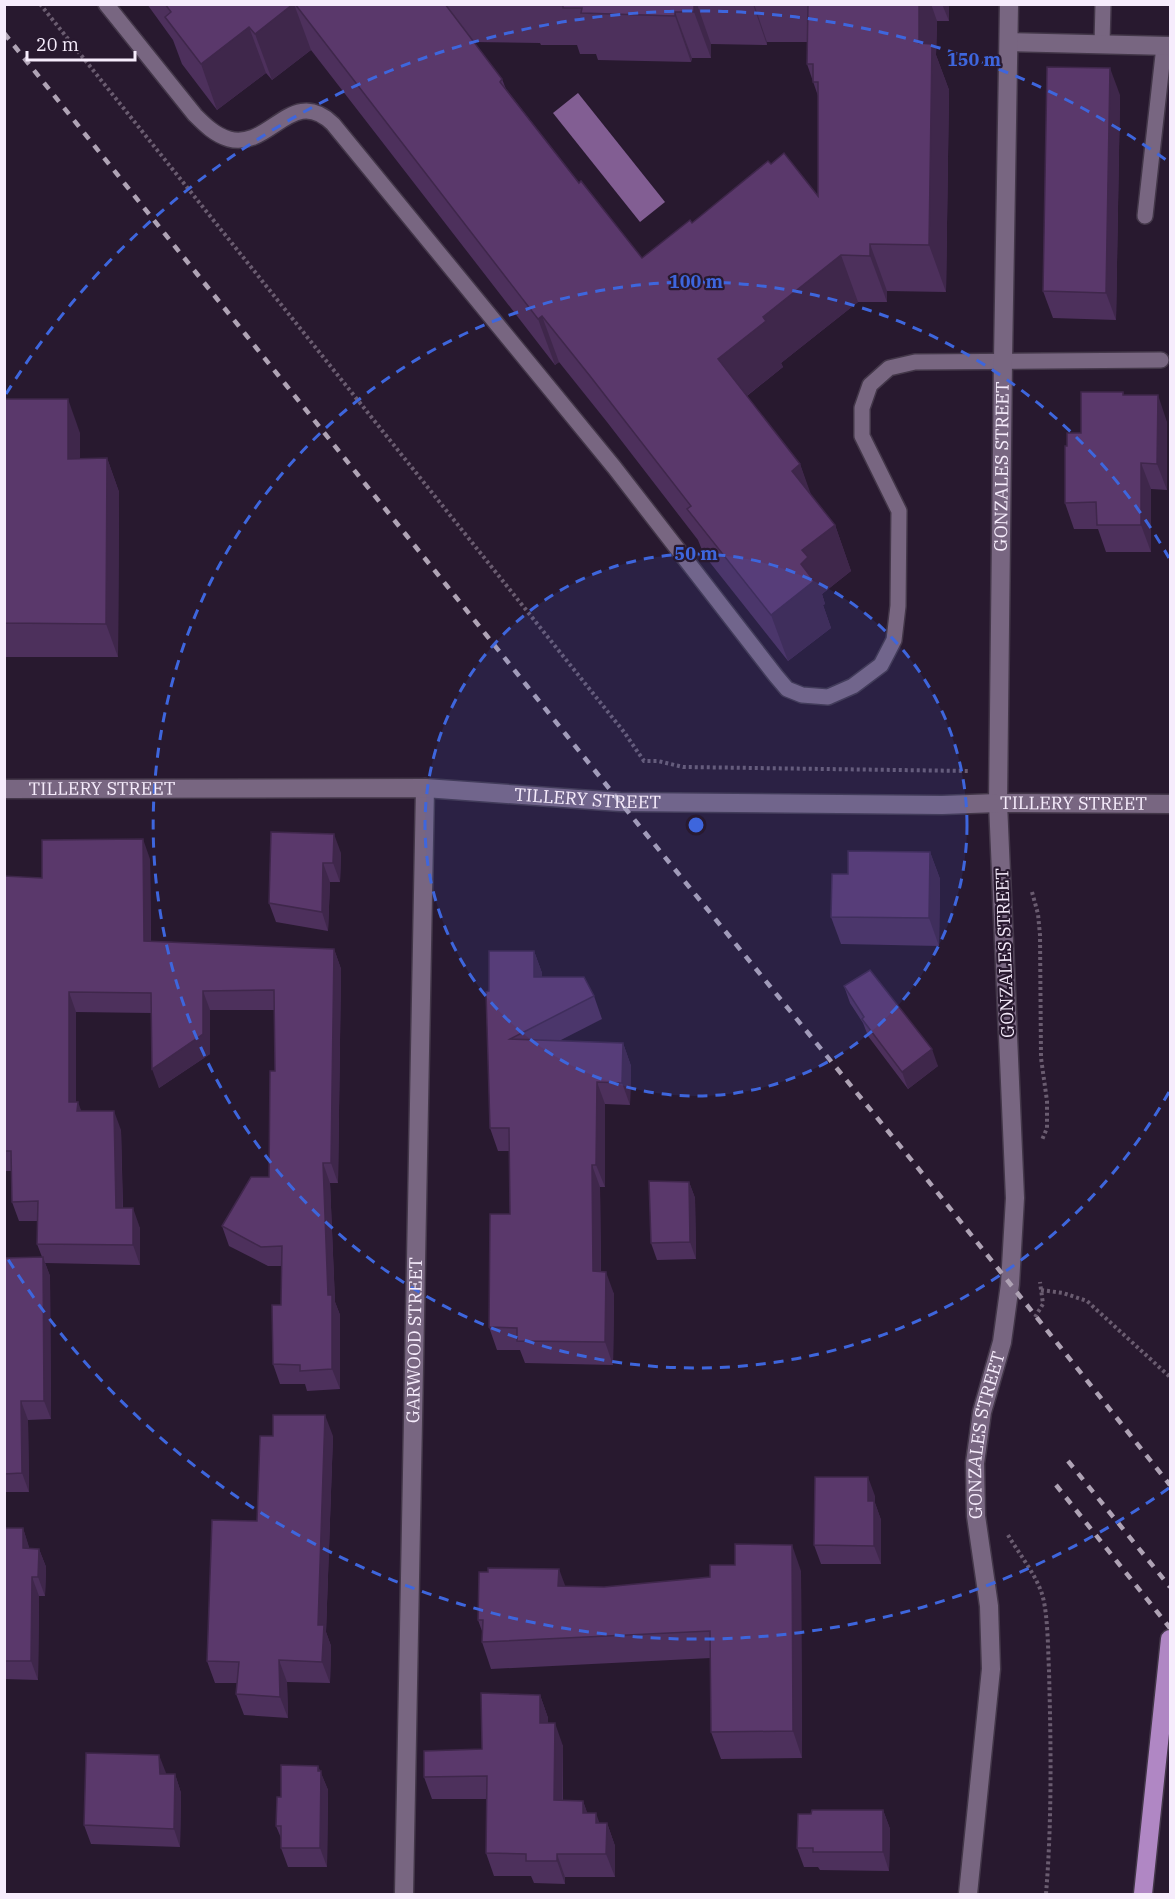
<svg xmlns="http://www.w3.org/2000/svg" width="1175" height="1899" font-family="'IBM Plex Serif',serif">
	<style>
		.water { fill: #825e93 }
		.lines { fill: none; stroke-linecap: round; stroke-linejoin: round }
		.lane-casing { stroke: #433749; stroke-width: 18 }
		.street-casing { stroke: #433749; stroke-width: 21 }
		.secondary-casing { stroke: #433749; stroke-width: 21 }
		.primary-casing { stroke: #433749; stroke-width: 21 }
		.path { stroke: #6a5c70; stroke-width: 4; stroke-dasharray: 3 3; stroke-linecap: butt }
		.lane { stroke: #786681; stroke-width: 15 }
		.street { stroke: #786681; stroke-width: 18 }
		.secondary { stroke: #786681; stroke-width: 18 }
		.primary { stroke: #b087c4; stroke-width: 18 }
		.rail { stroke: #afa3b5; stroke-width: 4.5; stroke-dasharray: 8 8; stroke-linecap: butt }
		.wall { fill: #4d305c; fill-rule: evenodd }
		.shaded-wall { fill: #3f274b }
		.building { fill: #5a386b; stroke: #3f274b; stroke-width: 1.5 }
		.ring { fill: none; stroke: #3e66dd; stroke-width: 3; stroke-dasharray: 10 8 }
		.labels { text-anchor: middle; stroke-width: 4.5; stroke-linejoin: round; paint-order: stroke }
		.street-label { font-size: 18px; fill: #f6ecfc; stroke: #28192f }
		.centre { fill: #3e66dd; stroke: #28192f; stroke-width: 3 }
		.ring-label { font-size: 18px; text-anchor: middle; font-weight: bold; fill: #3e66dd; stroke: #28192f; stroke-width: 4.5; stroke-linejoin: round; paint-order: stroke }
	</style>
	<rect width="100%" height="100%" fill="#28192f"/>
	<path class="water" d="M578 93 665 202 640 222 553 113Z"/>
	<g class="lines">
		<defs>
			<g id="lane">
				<path d="M106 4 195 115C205 125 215 135 229 139 270 150 292 84 333 124L614 467 776 676 787 689 802 695 828 697 853 686 881 665 894 640 898 606 899 511 862 436V408L870 385 889 368 915 362 1161 360"/>
				<path d="M1102 44 1103 4"/>
				<path d="M1145 216 1164 46"/>
			</g>
			<g id="street">
				<path d="M1009 42 1170 46"/>
				<path id="s1" d="M404 1894 425 788"/>
				<path id="s2" d="M968 1894 991 1669 989 1606 976 1516 975 1463 982 1412 1002 1342 1010 1284 1015 1198 998 803 1003 360 1009 4"/>
			</g>
			<g id="secondary">
				<path id="s3" d="M4 789 425 788 620 802 942 805 998 803 1170 804"/>
			</g>
			<path id="primary" d="M1143 1894 1170 1639"/>
		</defs>
		<use href="#lane" class="lane-casing"/>
		<use href="#street" class="street-casing"/>
		<use href="#secondary" class="secondary-casing"/>
		<use href="#primary" class="primary-casing"/>
		<g class="path">
			<path d="M40 4 624 732 644 761H658L683 767 970 771"/>
			<path d="M1032 892 1038 914 1040 935 1041 1058 1047 1101V1128L1042 1140"/>
			<path d="M1041 1290 1063 1293 1087 1301 1170 1377"/>
			<path d="M1035 1317 1043 1304 1040 1282"/>
			<path d="M1008 1535C1019 1554 1035 1573 1042 1594 1048 1613 1048 1651 1049 1671 1051 1745 1052 1821 1046 1894"/>
		</g>
		<use href="#lane" class="lane"/>
		<use href="#street" class="street"/>
		<use href="#secondary" class="secondary"/>
		<use href="#primary" class="primary"/>
		<g class="rail">
			<path d="M4 33 620 802 918 1168 1170 1485"/>
			<path d="M1068 1461 1170 1587"/>
			<path d="M1056 1485 1170 1628"/>
		</g>
	</g>
	<g class="wall">
		<path d="M147 4H949V21H937L936 55 949 90 946 292 887 291V302H858L781 363 783 367 747 396 800 464 810 494 835 525 851 571 822 594 825 604 823 605 831 628 788 661 704 555 698 540 607 422 559 362 555 365 311 50 272 80 266 73 217 110 182 64 173 40ZM474 42 540 43 541 45H577L580 54H596L598 60 691 62 692 58H711V44L767 45V42H808L807 64 818 96V196L771 164 692 223 642 258 579 183 506 89 502 79Z"/>
		<path d="M1120 95 1116 320 1053 318 1043 291Z"/>
		<path d="M1123 392 1124 395 1167 422V490L1151 489V552H1106L1098 529H1074L1065 503 1067 446 1081 433Z"/>
		<path d="M4 399 80 433V458H107L119 492 118 657H4Z"/>
		<path d="M271 832 341 853 340 882H330L328 931 276 922 269 903Z"/>
		<path d="M930 852 940 879 939 946 841 944 831 917 848 874Z"/>
		<path d="M150 859 151 941 334 949 341 969 338 1183H330L335 1302 340 1315V1389L307 1391 305 1384H280L273 1364 281 1305V1266H268L229 1246 222 1226 269 1177 275 1071V1010H210V1054L159 1088 152 1013 76 1012V1102L81 1111 121 1130 123 1208 140 1228V1265L45 1263 50 1276 51 1419 28 1420 29 1492H4V1258L42 1257 37 1244V1221H19L12 1202 11 1171H4V876L42 878Z"/>
		<path d="M534 951 542 973V977L594 996 602 1019 559 1041 623 1043 631 1066 630 1105 605 1104V1187H600L601 1271 614 1294 613 1365 525 1363 520 1350H497L489 1327 510 1214 509 1151H498L490 1128 489 991Z"/>
		<path d="M844 986 938 1066 908 1089 868 1036 863 1023 850 1003Z"/>
		<path d="M689 1182 695 1198 696 1259 657 1260 651 1243Z"/>
		<path d="M333 1436 326 1632 331 1646 330 1683 287 1682 288 1718 244 1715 236 1694 237 1683H215L207 1661 257 1521Z"/>
		<path d="M875 1496V1503L881 1520V1564H821L814 1545Z"/>
		<path d="M4 1528H23L29 1548 39 1549 46 1567 45 1596H39L38 1680 4 1679Z"/>
		<path d="M801 1571 802 1758 721 1759 711 1732V1658L491 1669 482 1642V1631L478 1620 565 1586 604 1587Z"/>
		<path d="M540 1695 548 1718V1723L563 1746V1800L583 1801 587 1813 599 1823H607L615 1846V1877H565V1884L534 1883 531 1876H494L486 1853 487 1799H432L424 1777 482 1749Z"/>
		<path d="M318 1766 328 1790 327 1867H288L281 1848V1838L276 1826 281 1797Z"/>
		<path d="M166 1773V1774H175L181 1793 180 1847 91 1844 84 1825Z"/>
		<path d="M883 1810 890 1829 889 1871 820 1870 818 1867H804L797 1848 811 1814Z"/>
	</g>
	<g class="shaded-wall">
		<path d="M293 4H294L311 50 272 80 255 34Z"/>
		<path d="M694 4H697L711 44V58L694 12Z"/>
		<path d="M753 4H754L767 42V45Z"/>
		<path d="M919 4H931L937 21 936 55 949 90 946 292 929 245 919 43Z"/>
		<path d="M942 4H949V21Z"/>
		<path d="M675 12 692 58 691 62 675 16Z"/>
		<path d="M249 27 266 73 217 110 201 64Z"/>
		<path d="M1110 68 1120 95 1116 320 1106 293Z"/>
		<path d="M870 244 887 291V302L870 256Z"/>
		<path d="M841 255 858 302 781 363 783 367 735 405 718 359 763 317Z"/>
		<path d="M542 316 559 362 555 365 538 319Z"/>
		<path d="M1158 395 1167 422V490L1157 464Z"/>
		<path d="M68 399 80 433V492L68 459Z"/>
		<path d="M107 458 119 492 118 657 106 624Z"/>
		<path d="M1141 463 1151 489V552L1141 525Z"/>
		<path d="M800 464 817 511 792 471Z"/>
		<path d="M835 525 851 571 822 594 825 604 823 605 831 628 788 661 771 615 801 564 802 550Z"/>
		<path d="M334 834 341 853 340 882 333 863Z"/>
		<path d="M143 839 150 859 151 961 144 941Z"/>
		<path d="M930 852 940 879 939 946 929 918Z"/>
		<path d="M323 863 330 882 328 931 322 912Z"/>
		<path d="M334 949 341 969 338 1183 331 1163Z"/>
		<path d="M534 951 542 973V999L534 977Z"/>
		<path d="M203 991 210 1010V1054L159 1088 152 1069Z"/>
		<path d="M69 992 76 1012V1121L69 1102Z"/>
		<path d="M623 1043 631 1066 630 1105 622 1083Z"/>
		<path d="M932 1049 938 1066 908 1089 902 1072Z"/>
		<path d="M597 1082 605 1104V1187L596 1165Z"/>
		<path d="M78 1102 85 1121 77 1111Z"/>
		<path d="M114 1111 121 1130 123 1227 116 1208Z"/>
		<path d="M323 1163 330 1183 335 1302 340 1315V1389L332 1369 328 1295Z"/>
		<path d="M592 1165 600 1187 601 1294 593 1271Z"/>
		<path d="M689 1182 695 1198 696 1259 690 1242Z"/>
		<path d="M133 1208 140 1228V1265L133 1245Z"/>
		<path d="M43 1257 50 1276 51 1419 44 1401Z"/>
		<path d="M606 1272 614 1294 613 1365 605 1342Z"/>
		<path d="M21 1401 28 1420 29 1492 22 1473Z"/>
		<path d="M325 1415 333 1436 326 1632 331 1646 330 1683 322 1662 318 1625Z"/>
		<path d="M868 1477 875 1496V1503L881 1520V1564L874 1546 868 1501Z"/>
		<path d="M23 1528 29 1547V1567L23 1548Z"/>
		<path d="M792 1545 801 1571 802 1758 793 1731Z"/>
		<path d="M39 1549 46 1567 45 1596 38 1577Z"/>
		<path d="M559 1569 569 1596 558 1586Z"/>
		<path d="M32 1577 39 1596 38 1680 31 1661Z"/>
		<path d="M279 1660 287 1682 288 1718 280 1697Z"/>
		<path d="M540 1695 548 1718V1746L540 1723Z"/>
		<path d="M555 1723 563 1746 562 1823 554 1800Z"/>
		<path d="M159 1755 166 1773V1793L160 1774Z"/>
		<path d="M318 1766 328 1790 327 1867 320 1848Z"/>
		<path d="M175 1774 181 1793 180 1847 174 1829Z"/>
		<path d="M4 1785 5 1787V1844L4 1843Z"/>
		<path d="M583 1801 591 1823 583 1813Z"/>
		<path d="M883 1810 890 1829 889 1871 883 1852Z"/>
		<path d="M596 1813 604 1836 596 1823Z"/>
		<path d="M607 1823 615 1846V1877L606 1854Z"/>
		<path d="M557 1854 565 1877V1884L557 1861Z"/>
	</g>
	<g class="building">
		<path d="M165 4H293L255 34 249 27 201 64 165 17 171 12Z"/>
		<path d="M295 4H445L502 79 500 82 579 183 581 181 642 258 690 220 692 223 768 161 771 164 784 153 818 196V82H813V64H807L808 4H919V43L932 44 929 245 870 244V256L841 255 763 317 766 321 718 359 800 464 792 471 835 525 802 550 808 557 801 564 814 581 771 615 687 509 691 506 590 376 542 316 538 319Z"/>
		<path d="M563 4H694V12H675V16L581 13 582 8H563Z"/>
		<path d="M1047 67 1110 68 1106 293 1043 291Z"/>
		<path d="M1081 392H1123V395H1158L1157 464 1141 463V525H1097L1096 502 1065 503V446H1067V433H1081Z"/>
		<path d="M4 399H68V459L107 458 106 624 4 623Z"/>
		<path d="M271 832 334 834 333 863H323L322 912 269 903Z"/>
		<path d="M143 839 144 941 334 949 331 1163H323L328 1295H332V1369L300 1371V1365L273 1364 272 1305H281L282 1246 261 1247 222 1226 251 1177H269L270 1071H275L274 990 203 991V1034L152 1069 151 993 69 992V1102H78L77 1111H114L116 1208H133V1245L37 1244 38 1201 12 1202 11 1151H4V876L42 878V840Z"/>
		<path d="M848 851 930 852 929 918 831 917 832 874H848Z"/>
		<path d="M489 951H534V977H584L594 996 510 1039 623 1043 622 1083 597 1082 596 1165H592L593 1271 606 1272 605 1342 517 1341V1328L489 1327 490 1214H510L509 1128H490L486 992 489 991Z"/>
		<path d="M870 970 932 1049 902 1072 862 1019 864 1017 844 986Z"/>
		<path d="M649 1181 689 1182 690 1242 651 1243Z"/>
		<path d="M43 1257 44 1401H21L22 1473 4 1474V1258Z"/>
		<path d="M273 1415H325L318 1625H324L322 1662 279 1660 280 1697 236 1694 239 1662 207 1661 212 1520 257 1521 260 1436H273Z"/>
		<path d="M815 1477H868V1501H874V1546L814 1545Z"/>
		<path d="M4 1528H23V1548L39 1549 38 1577H32L31 1661H4Z"/>
		<path d="M735 1544 792 1545 793 1731 711 1732 710 1631 482 1642 483 1620H478L479 1572H488V1568L559 1569 558 1586 604 1587 710 1577V1565H735Z"/>
		<path d="M481 1693 540 1695V1723H555L554 1800 583 1801V1813H596V1823H607L606 1854H557V1861H526V1854L486 1853 487 1776 424 1777V1751L482 1749Z"/>
		<path d="M86 1753 159 1755 160 1774H175L174 1829 84 1825Z"/>
		<path d="M281 1765 318 1766V1771H321L320 1848H281V1826H276L277 1797H281Z"/>
		<path d="M812 1810H883V1852H813V1848H797L798 1814H811Z"/>
	</g>
	<circle cx="696" cy="825" r="271" fill="#3e66dd" fill-opacity=".12"/>
	<g class="ring">
		<circle cx="696" cy="825" r="271"/>
		<path d="M1169 1092A543 543 0 1 1 1169 558"/>
		<path d="M1169 1488A814 814 0 0 1 6 1256M6 394A814 814 0 0 1 1169 162"/>
	</g>
	<g class="labels">
		<g class="street-label">
			<text dy="6" stroke="none"><textPath href="#s2" startOffset="1434">GONZALES STREET</textPath></text>
			<text dy="6" stroke="none"><textPath href="#s3" startOffset="98">TILLERY STREET</textPath></text>
			<text dy="6" stroke="none"><textPath href="#s3" startOffset="584">TILLERY STREET</textPath></text>
			<text dy="6" stroke="none"><textPath href="#s3" startOffset="1070">TILLERY STREET</textPath></text>
			<text transform="translate(1005 953) rotate(-92)" y="6">GONZALES STREET</text>
			<text dy="6" stroke="none"><textPath href="#s1" startOffset="554">GARWOOD STREET</textPath></text>
			<text dy="6" stroke="none"><textPath href="#s2" startOffset="462">GONZALES STREET</textPath></text>
		</g>
	</g>
	<circle cx="696" cy="825" r="9" class="centre"/>
	<g class="ring-label">
		<text x="974" y="66">150 m</text>
		<text x="696" y="288">100 m</text>
		<text x="696" y="560">50 m</text>
	</g>
	<rect width="1175" height="1899" fill="none" stroke="#f6ecfc" stroke-width="12"/>
	<path d="M27 51v9h108v-9" fill="none" stroke="#f6ecfc" stroke-width="3"/>
	<text x="36" y="51" font-size="18" fill="#f6ecfc" stroke="#28192f" stroke-width="4.5" paint-order="stroke">20 m</text>
</svg>
